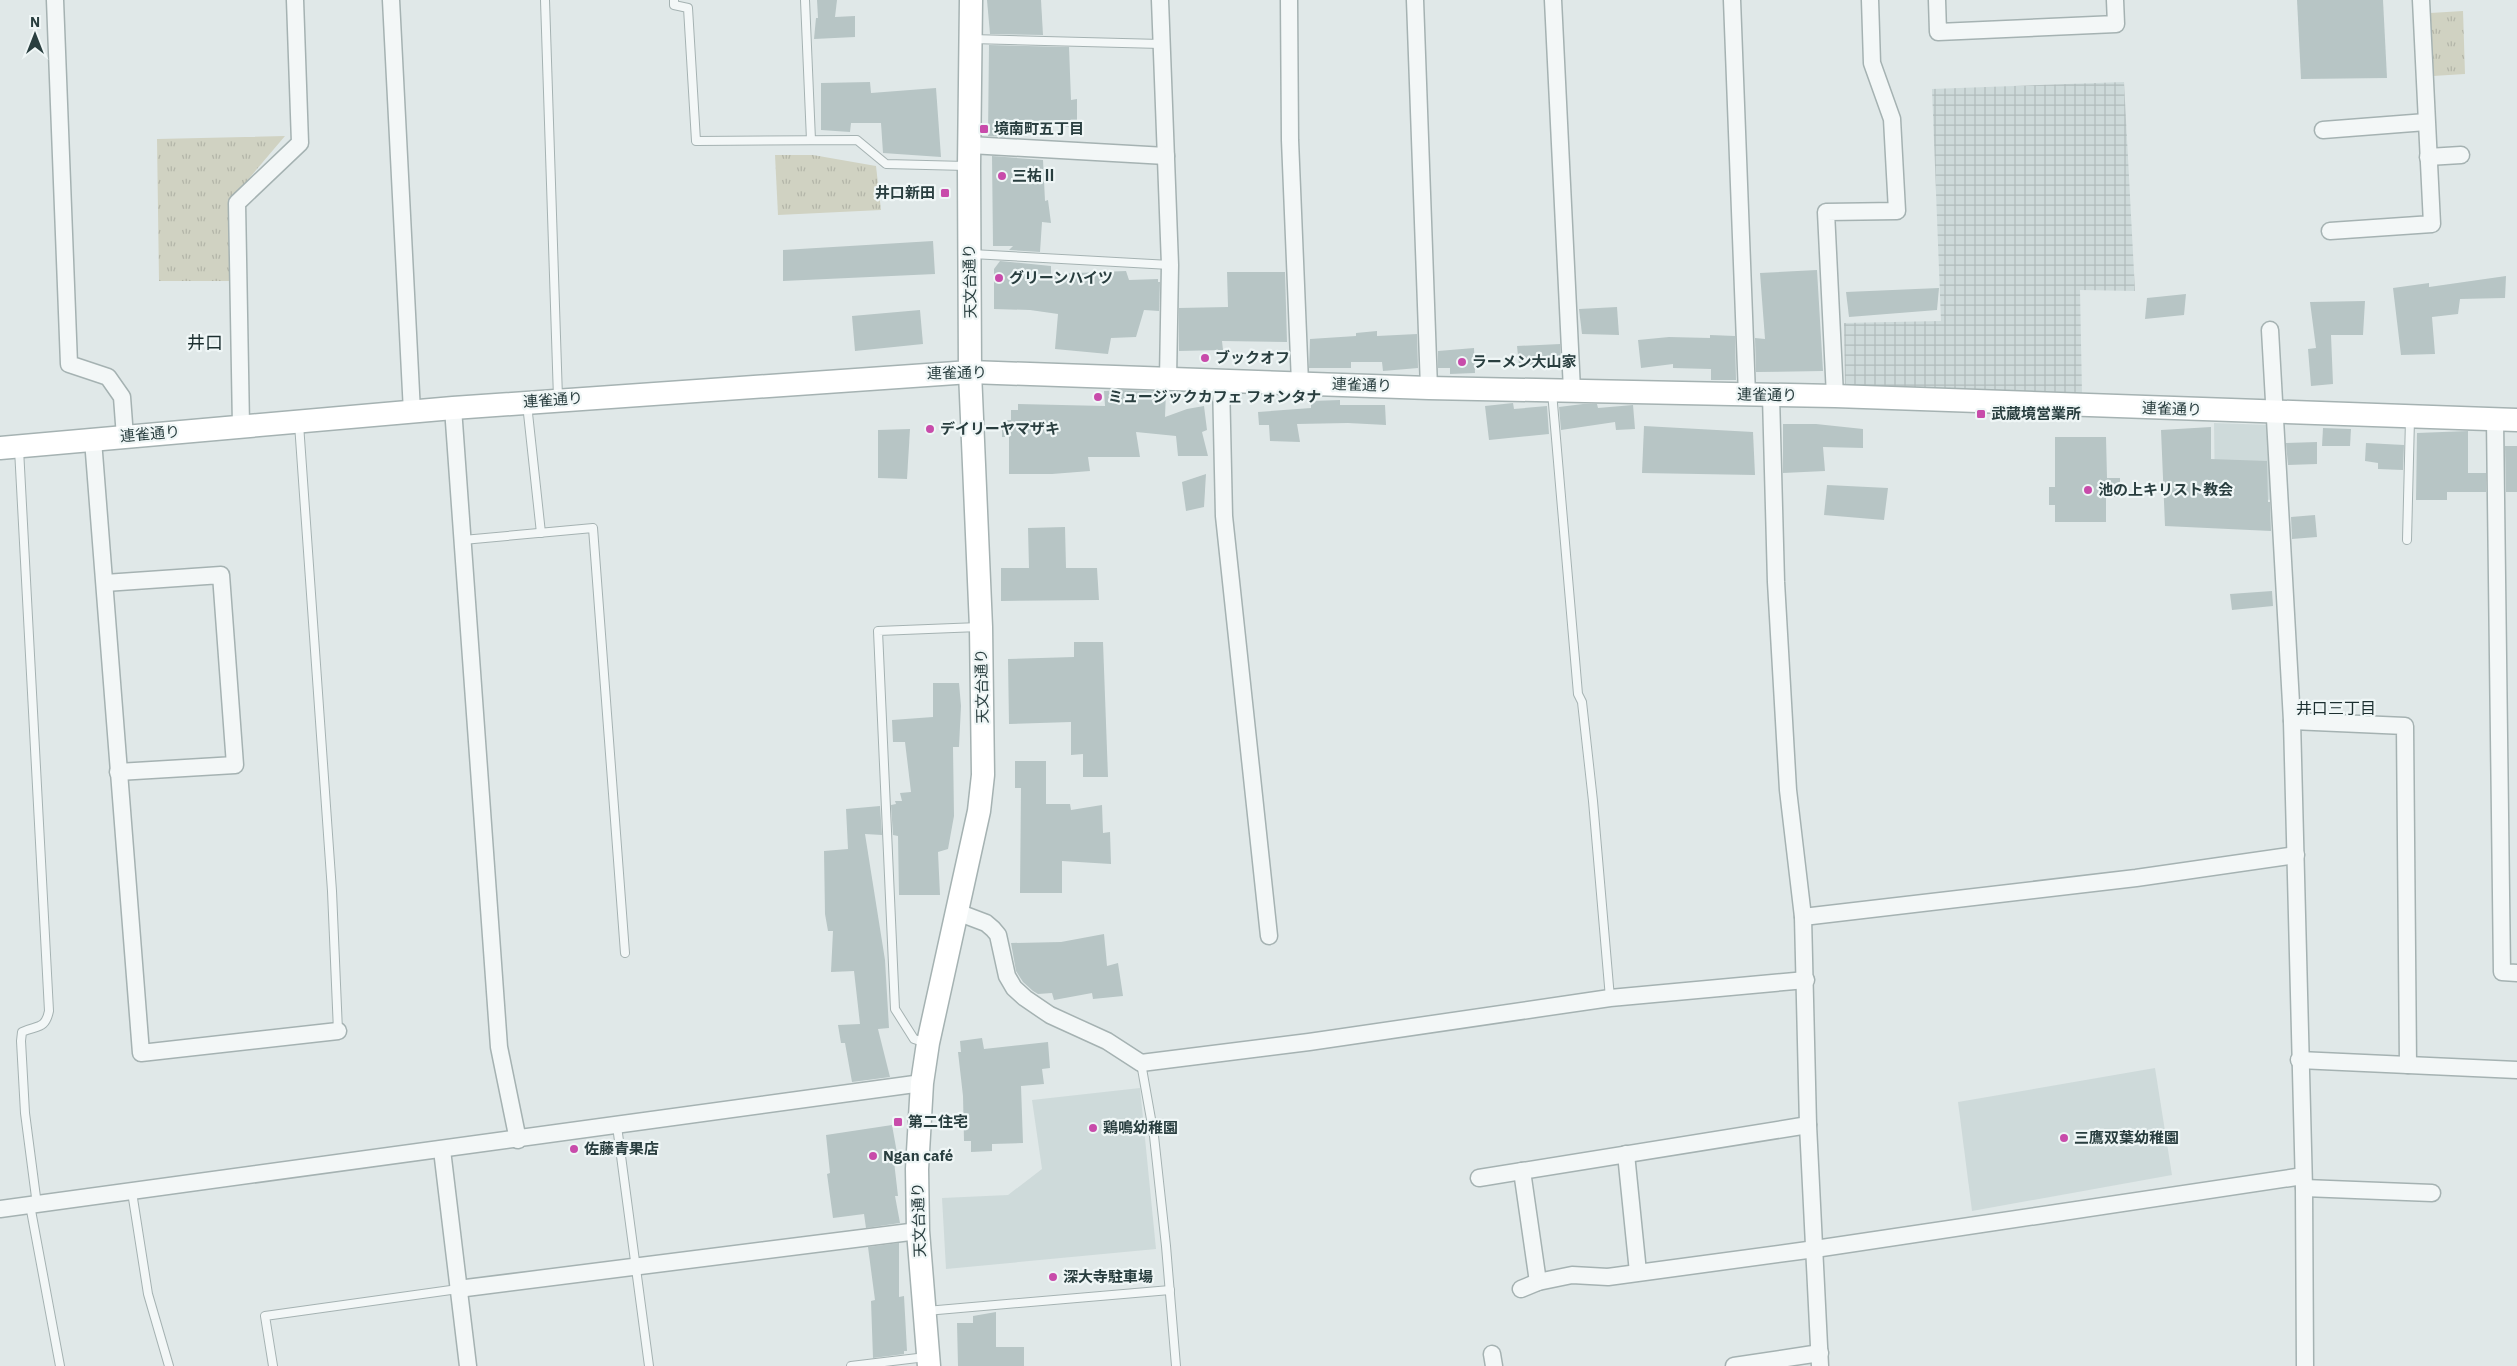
<svg xmlns="http://www.w3.org/2000/svg" width="2517" height="1366" font-family="'IBM Plex Sans','Noto Sans JP',sans-serif">
	<style>
		.built { fill: #cedada }
		.industrial { fill: url(#industrial-grid) }
		.grass { fill: url(#grass-tufts) }
		.building { fill: #b7c5c5 }
		.lines { fill: none; stroke-linecap: round; stroke-linejoin: round }
		.lane-casing { stroke: #a5b2b2; stroke-width: 10 }
		.street-casing { stroke: #a5b2b2; stroke-width: 19 }
		.secondary-casing { stroke: #a5b2b2; stroke-width: 25 }
		.lane { stroke: #f3f7f7; stroke-width: 8 }
		.street { stroke: #f3f7f7; stroke-width: 16 }
		.secondary { stroke: #fff; stroke-width: 22 }
		.poi-dot { fill: #c84baa; stroke: #eff6f6; stroke-width: 2 }
		.labels { text-anchor: middle; stroke-width: 4.5; stroke-linejoin: round; paint-order: stroke }
		.poi-label { font-size: 15px; font-weight: bold; fill: #293e3f; stroke: #eff6f6; text-anchor: start }
		.street-label { font-size: 15px; fill: #293e3f; stroke: #eff6f6 }
		.neighbourhood-label { font-size: 16px; fill: #1c2f30; stroke: #eff6f6 }
		.quarter-label { font-size: 18px; fill: #1c2f30; stroke: #eff6f6 }
	</style>
	<defs>
		<pattern id="industrial-grid" width="8" height="8" patternUnits="userSpaceOnUse" patternTransform="scale(1.25)"><rect width="8" height="8" fill="#cedada"/><path d="M0 4h8M4 0v8" fill="none" stroke="#b1bcbc"/></pattern>
		<pattern id="grass-tufts" width="24" height="20" patternUnits="userSpaceOnUse" patternTransform="scale(1.25)"><rect width="24" height="20" fill="#d0d2c2"/><path d="M3 7l-1-3M5 7V3M7 7l1-3M15 17l-1-3M17 17v-4M19 17l1-3" fill="none" stroke="#b3b5a8"/></pattern>
	</defs>
	<rect width="100%" height="100%" fill="#e0e8e8"/>
	<g class="built">
		<path d="M2214 423 2270 425 2275 500 2215 498Z"/>
		<path d="M2155 1068 2172 1175 1972 1211 1958 1102Z"/>
		<path d="M1140 1088 1156 1249 946 1269 942 1198 1008 1195 1042 1169 1032 1100Z"/>
	</g>
	<path class="industrial" d="M2124 82 2135 291 2080 290 2082 394 1845 385 1844 323 1941 321 1932 89Z"/>
	<g class="grass">
		<path d="M2463 11 2465 74 2433 76 2430 13Z"/>
		<path d="M285 136 229 202 231 281H159L157 139Z"/>
		<path d="M813 155 876 166 881 210 778 215 775 155Z"/>
	</g>
	<g class="building">
		<path d="M817 0H837L835 17 855 16V37L814 39 816 18H818Z"/>
		<path d="M987 0H1041L1043 35 990 34Z"/>
		<path d="M2297 0H2383L2387 78 2301 79Z"/>
		<path d="M989 45 1069 47 1071 100 1077 99V128L1049 125 1013 127V137L988 136Z"/>
		<path d="M870 82 871 93 936 88 941 157 883 153 881 123H851L850 132 821 130V83Z"/>
		<path d="M992 156 1043 160 1045 201 1048 200 1051 223 1042 222 1040 252 1009 250 1013 246H993Z"/>
		<path d="M933 241 935 274 783 281V250Z"/>
		<path d="M1000 261 1051 266V274L1126 271 1129 280 1158 279V282H1160L1159 311 1144 310 1136 337 1111 338 1108 354 1055 349 1058 314 1030 310 994 309V269Z"/>
		<path d="M1817 270 1823 371 1756 372 1755 338 1765 339 1760 273Z"/>
		<path d="M1227 272H1285L1287 342 1222 341 1223 350 1179 351V308L1228 307Z"/>
		<path d="M2506 276 2505 298 2460 299 2458 314 2432 317 2435 354 2401 355 2393 288 2429 283V287Z"/>
		<path d="M1939 288 1937 310 1849 317 1846 292Z"/>
		<path d="M2186 294 2184 315 2145 319 2147 298Z"/>
		<path d="M2365 301 2363 335H2331L2333 384 2311 386 2308 349 2316 348 2310 302Z"/>
		<path d="M1617 307 1619 335 1582 334 1579 309Z"/>
		<path d="M920 310 923 344 855 351 852 316Z"/>
		<path d="M1377 331V336L1417 334 1418 368 1383 371 1382 362H1351V368H1309L1310 339 1356 336V333Z"/>
		<path d="M1710 335 1735 336 1736 380H1711V369L1673 368V364L1641 368 1638 340 1669 337 1710 338Z"/>
		<path d="M1560 344 1561 365H1519L1517 346Z"/>
		<path d="M1474 348 1475 373 1450 374V368H1438V351Z"/>
		<path d="M1123 390 1166 392 1165 417 1187 409 1204 406 1207 430 1202 432 1208 456H1178L1176 436 1136 432 1140 457H1088L1090 471 1052 474H1009V437H1002V420H1011V410H1018V404L1105 406 1104 391Z"/>
		<path d="M1340 400V405H1385L1386 425 1348 423 1297 424 1300 442 1270 441 1269 425H1259L1258 412 1311 408V401Z"/>
		<path d="M1513 403 1514 409 1547 406 1549 434 1489 440 1485 406Z"/>
		<path d="M1583 404H1597L1598 408 1633 405 1635 429 1616 430 1615 422 1561 430 1559 407Z"/>
		<path d="M1783 424H1816L1863 429V448L1823 447 1825 471 1783 473Z"/>
		<path d="M1644 426 1753 432 1755 475 1642 473Z"/>
		<path d="M2211 427V459L2267 461 2268 502H2270L2271 531 2165 526 2161 430Z"/>
		<path d="M2323 428 2351 429 2350 446H2322Z"/>
		<path d="M910 429 907 479 878 478V430Z"/>
		<path d="M2468 431V473H2486V492H2447V500H2416L2417 433Z"/>
		<path d="M2055 437H2106L2107 478H2120V497H2106V522H2055V505H2049V487H2055Z"/>
		<path d="M2317 442V464L2288 465 2286 443Z"/>
		<path d="M2366 443 2404 445 2403 470 2378 469V463L2365 461Z"/>
		<path d="M2505 446H2517V492H2506Z"/>
		<path d="M1206 474 1204 507 1186 511 1182 482Z"/>
		<path d="M1827 485 1888 488 1884 520 1824 515Z"/>
		<path d="M2315 515 2317 537 2292 539 2291 517Z"/>
		<path d="M1065 527 1066 568H1097L1099 600 1001 601V568H1029L1028 528Z"/>
		<path d="M2272 591 2273 606 2232 610 2230 594Z"/>
		<path d="M1074 642H1103L1108 777H1083V754L1071 755V722L1009 724 1008 659 1074 657Z"/>
		<path d="M933 683H959L961 706 959 747H953L954 816 948 849 938 852 940 895H899L898 836 893 835 891 805 896 804 895 801H902L900 793 911 792 905 742H893L892 720 933 717Z"/>
		<path d="M1015 761H1046V804H1070L1071 810 1102 805 1103 833 1110 832 1111 864 1062 861V893H1020L1021 788H1015Z"/>
		<path d="M880 806 882 835 865 834 885 960 889 1028 878 1029 890 1077 852 1082 845 1043H841L838 1025 860 1024 854 971 831 972 833 931H828L825 914 824 851 848 849 846 809Z"/>
		<path d="M1104 934 1107 966 1118 963 1123 996 1093 999 1092 993 1054 1000 1052 993 1038 994 1033 991 1023 982 1016 971 1011 943 1061 942Z"/>
		<path d="M982 1038 984 1049 1048 1042 1050 1068 1042 1069 1044 1084 1021 1086 1023 1143 992 1144V1151L971 1152V1141H964L963 1096 958 1052H961L960 1041Z"/>
		<path d="M892 1125 897 1153H893L898 1196H895L900 1223 866 1228 864 1214 833 1218 827 1174 830 1173 826 1135Z"/>
		<path d="M899 1243V1297L904 1296 907 1351H904V1354L873 1358 871 1301 875 1300 868 1247Z"/>
		<path d="M996 1312V1347H1024V1366H958L957 1323H973V1316Z"/>
	</g>
	<g class="lines">
		<defs>
			<g id="lane">
				<path d="M545 0 558 398"/>
				<path d="M674 0V5L688 8 696 141 857 140 886 164 966 166"/>
				<path d="M805 0 811 140"/>
				<path d="M972 39 1161 44"/>
				<path d="M972 254 1170 265"/>
				<path d="M1552 392 1578 694 1582 702 1593 801 1610 998"/>
				<path d="M527 404 541 533"/>
				<path d="M299 424 332 891 338 1031"/>
				<path d="M19 449 49 1011C45 1030 37 1025 22 1032L21 1041 25 1113 37 1205"/>
				<path d="M463 540 593 528 625 953"/>
				<path d="M2407 540 2410 419"/>
				<path d="M926 1043 914 1039 895 1009 878 631 979 627"/>
				<path d="M1141 1063 1154 1136 1166 1246 1176 1366"/>
				<path d="M617 1126 649 1366"/>
				<path d="M132 1192 148 1294 169 1366"/>
				<path d="M30 1205 60 1366"/>
				<path d="M926 1311 1170 1290"/>
				<path d="M273 1366 265 1316 458 1289"/>
				<path d="M851 1366 926 1357"/>
			</g>
			<g id="street">
				<path d="M55 0 69 364 108 377 122 397 125 437"/>
				<path d="M391 0 412 412"/>
				<path d="M1160 0 1170 265 1168 379"/>
				<path d="M1289 0 1290 140 1300 383"/>
				<path d="M1415 0 1429 388"/>
				<path d="M1553 0 1572 390"/>
				<path d="M1732 0 1747 395"/>
				<path d="M1937 0 1938 32 2116 24 2115 0"/>
				<path d="M2323 130 2426 122"/>
				<path d="M970 145 1166 156"/>
				<path d="M2428 157 2461 155"/>
				<path d="M2330 231 2432 224 2421 0"/>
				<path d="M2270 330 2292 721 2304 1188 2305 1366"/>
				<path d="M1221 381 1224 516 1269 936"/>
				<path d="M1771 396 1776 582 1788 790 1803 917 1808 1125 1820 1366"/>
				<path d="M1835 396 1826 212 1897 211 1892 119 1872 63 1870 0"/>
				<path d="M453 408 499 1047 518 1140"/>
				<path d="M2495 420 2502 972 2517 973"/>
				<path d="M241 426 237 203 300 143 295 0"/>
				<path d="M93 440 141 1053 338 1031"/>
				<path d="M105 583 221 575 235 765 118 772"/>
				<path d="M2292 721 2405 726 2408 1065"/>
				<path d="M957 912 986 923 993 929 998 935 1007 976 1014 988 1025 998 1050 1015 1107 1041 1141 1063 1309 1042 1610 998 1806 980"/>
				<path d="M1803 917 2136 878 2296 855"/>
				<path d="M2299 1060 2517 1070"/>
				<path d="M442 1150 468 1366"/>
				<path d="M1626 1154 1638 1272"/>
				<path d="M1522 1171 1538 1282"/>
				<path d="M1479 1178 1808 1125"/>
				<path d="M2304 1188 2432 1193"/>
				<path d="M0 1209 922 1083"/>
				<path d="M458 1289 918 1231"/>
				<path d="M1521 1289 1538 1282 1572 1275 1608 1277 1815 1249 2303 1176"/>
				<path d="M1492 1354 1494 1366"/>
				<path d="M1734 1366 1820 1353"/>
			</g>
			<g id="secondary">
				<path d="M0 448 453 408 970 372 1429 388 1835 396 2517 420"/>
				<path d="M929 1366 918 1231 917 1169 922 1083 928 1043 979 811 983 775 981 627 970 372 969 166 971 0"/>
			</g>
		</defs>
		<use href="#lane" class="lane-casing"/>
		<use href="#street" class="street-casing"/>
		<use href="#secondary" class="secondary-casing"/>
		<use href="#lane" class="lane"/>
		<use href="#street" class="street"/>
		<use href="#secondary" class="secondary"/>
	</g>
	<g class="poi-dot">
		<rect x="979" y="124" width="10" height="10" rx="2.5"/>
		<circle cx="1002" cy="176" r="5"/>
		<rect x="940" y="188" width="10" height="10" rx="2.5"/>
		<circle cx="999" cy="278" r="5"/>
		<circle cx="1205" cy="358" r="5"/>
		<circle cx="1462" cy="362" r="5"/>
		<circle cx="1098" cy="397" r="5"/>
		<rect x="1976" y="409" width="10" height="10" rx="2.5"/>
		<circle cx="930" cy="429" r="5"/>
		<circle cx="2088" cy="490" r="5"/>
		<rect x="893" y="1117" width="10" height="10" rx="2.5"/>
		<circle cx="1093" cy="1128" r="5"/>
		<circle cx="2064" cy="1138" r="5"/>
		<circle cx="574" cy="1149" r="5"/>
		<circle cx="873" cy="1156" r="5"/>
		<circle cx="1053" cy="1277" r="5"/>
	</g>
	<g class="labels">
		<g class="poi-label">
			<text x="994" y="134">境南町五丁目</text>
			<text x="1012" y="181">三祐Ⅱ</text>
			<text x="935" y="198" text-anchor="end">井口新田</text>
			<text x="1009" y="283">グリーンハイツ</text>
			<text x="1215" y="363">ブックオフ</text>
			<text x="1472" y="367">ラーメン大山家</text>
			<text x="1108" y="402">ミュージックカフェ フォンタナ</text>
			<text x="1991" y="419">武蔵境営業所</text>
			<text x="940" y="434">デイリーヤマザキ</text>
			<text x="2098" y="495">池の上キリスト教会</text>
			<text x="908" y="1127">第二住宅</text>
			<text x="1103" y="1133">鶏鳴幼稚園</text>
			<text x="2074" y="1143">三鷹双葉幼稚園</text>
			<text x="584" y="1154">佐藤青果店</text>
			<text x="883" y="1161">Ngan café</text>
			<text x="1063" y="1282">深大寺駐車場</text>
		</g>
		<g class="street-label">
			<text transform="translate(970 281) rotate(-91)" y="5">天文台通り</text>
			<text transform="translate(957 373) rotate(-1)" y="5">連雀通り</text>
			<text transform="translate(1362 385) rotate(2)" y="5">連雀通り</text>
			<text transform="translate(1767 395) rotate(1)" y="5">連雀通り</text>
			<text transform="translate(553 400) rotate(-4)" y="5">連雀通り</text>
			<text transform="translate(2172 409) rotate(2)" y="5">連雀通り</text>
			<text transform="translate(150 434) rotate(-5)" y="5">連雀通り</text>
			<text transform="translate(982 686) rotate(-91)" y="5">天文台通り</text>
			<text transform="translate(919 1220) rotate(-92)" y="5">天文台通り</text>
		</g>
		<g class="neighbourhood-label">
			<text x="2336" y="714">井口三丁目</text>
		</g>
		<g class="quarter-label">
			<text x="205" y="349">井口</text>
		</g>
	</g>
	<g transform="translate(35 35)" stroke="#eff6f6" stroke-width="4" paint-order="stroke">
	<path d="M0-4L9 19L0 12L-9 19Z" fill="#293e3f"/>
	<text y="-8" font-size="14" font-weight="bold" text-anchor="middle" fill="#293e3f">N</text>
	</g>
</svg>
